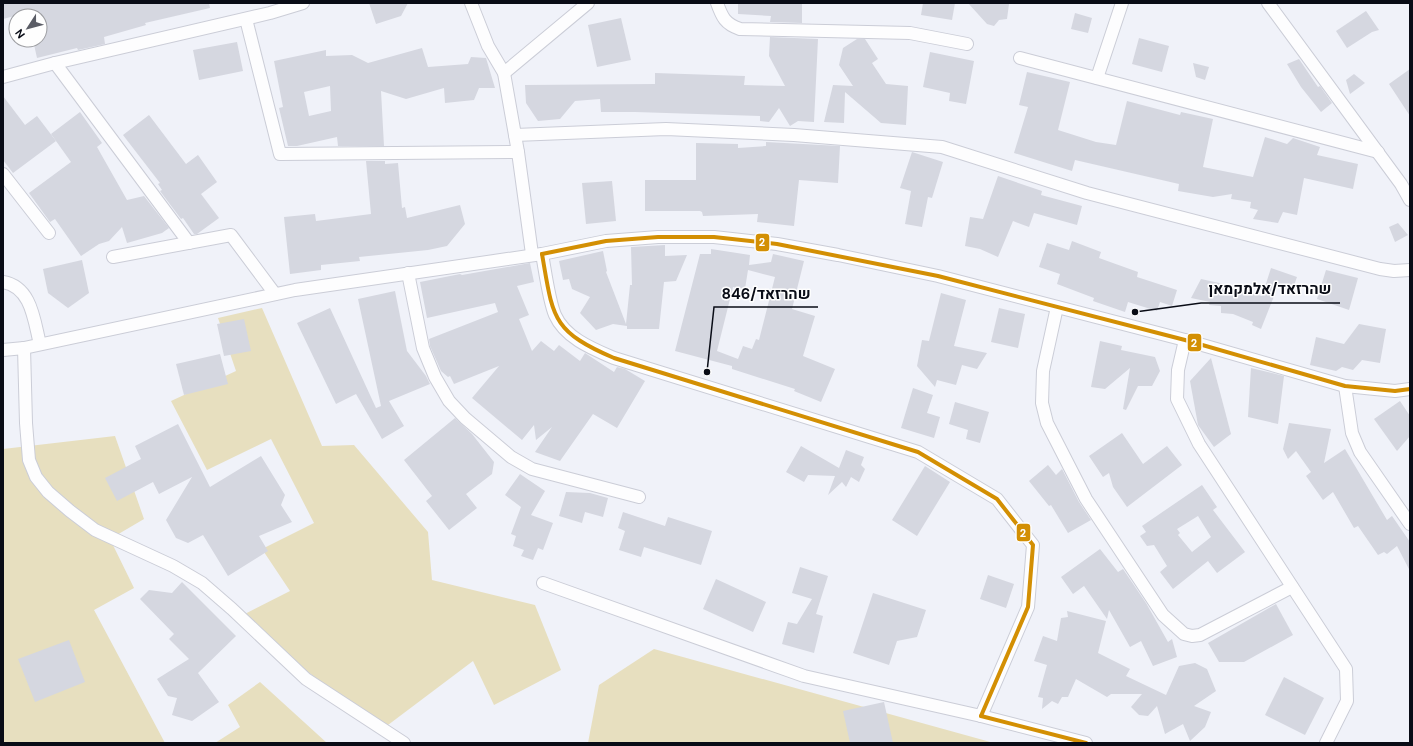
<svg xmlns="http://www.w3.org/2000/svg" width="1413" height="746" font-family="'DM Sans',Heebo,sans-serif">
	<style>
		.green { fill: #e7dfbf }
		.building { fill: #d5d7e0; fill-rule: evenodd }
		.lines { fill: none; stroke-linecap: round; stroke-linejoin: round }
		.street-casing { stroke: #cbcdd7; stroke-width: 14 }
		.street { stroke: #fdfdfe; stroke-width: 12 }
		.bus-1-casing { stroke: #fefefe; stroke-width: 7 }
		.bus-1 { stroke: #d38f03; stroke-width: 4 }
		.leader { fill: none; stroke: #090c16; stroke-width: 1.5 }
		.callout-dot { fill: #090c16; stroke: #fefefe; stroke-width: 1.5 }
		.callout-label { font-size: 15px; text-anchor: middle; font-weight: bold; fill: #090c16; stroke: #fefefe; stroke-width: 3; stroke-linejoin: round; paint-order: stroke }
		.line-badge { stroke: #fefefe; stroke-width: 1.5 }
		.badge-label { font-size: 11px; text-anchor: middle; font-weight: bold; fill: #fff }
	</style>
	<rect width="100%" height="100%" fill="#f0f2f9"/>
	<g class="green">
		<path d="M262 308 322 446 354 445 428 532 432 580 535 605 561 670 494 705 473 661 388 725 362 713 237 618 290 591 262 549 314 523 271 439 207 470 171 401 236 371 218 318Z"/>
		<path d="M115 436 144 519 110 539 134 588 94 610 165 743H3V449Z"/>
		<path d="M654 649 994 743H588L599 685Z"/>
		<path d="M260 682 327 743H215L240 727 228 705Z"/>
	</g>
	<g class="building">
		<path d="M3 3H209L210 8 145 23 146 25 104 37 105 44 78 50 77 48 37 58 33 40H40V16H26V13L3 19Z"/>
		<path d="M369 3H408L401 16 376 24Z"/>
		<path d="M738 3H802V23L770 22 771 16 738 14Z"/>
		<path d="M923 3H955L952 20 921 15Z"/>
		<path d="M968 3 1009 4 1007 19 999 20 994 26 987 24Z"/>
		<path d="M1366 11 1379 30 1372 32 1347 48 1336 31Z"/>
		<path d="M1075 13 1092 18 1088 33 1071 29Z"/>
		<path d="M621 18 631 60 597 67 588 25Z"/>
		<path d="M770 37 818 39 814 122 798 121 790 126 779 108 769 122 760 121V116L635 112H601L600 99 575 101 560 119 538 121 526 103 525 85 655 84V73L745 76 744 85 785 86 769 56Z"/>
		<path d="M1139 38 1169 46 1162 72 1132 64Z"/>
		<path d="M857 39H865L878 59 872 63 886 84 908 86 906 125 881 123 845 92 844 123 824 122 833 85 853 86 839 65 843 48Z"/>
		<path d="M237 42 243 71 199 80 193 50Z"/>
		<path d="M422 48 428 67 468 64 471 57 486 58 495 88H479L474 100 445 103 444 88 406 99 381 91 384 146H338L337 137 297 146H288L279 108 283 107 274 61 326 50V56L352 55 368 63ZM330 86 331 111 309 116 304 92Z"/>
		<path d="M930 52 974 61 966 104 949 101 950 93 923 87Z"/>
		<path d="M1299 59 1318 87 1320 86 1332 103 1321 112 1301 87 1287 64Z"/>
		<path d="M1193 63 1209 67 1205 80 1196 77Z"/>
		<path d="M1410 69V116L1389 84Z"/>
		<path d="M1027 72 1070 82 1058 130 1096 142 1116 145 1127 101 1180 115 1181 112 1213 119 1203 167 1253 177 1265 137 1287 144 1293 138 1320 147 1317 155 1358 164 1353 189 1304 178 1297 215 1283 212 1278 223 1253 219 1258 210 1250 208 1251 202 1231 199 1232 194 1213 197 1178 191 1179 184 1075 160 1072 171 1014 153 1028 107 1019 105Z"/>
		<path d="M1354 74 1365 83 1350 94 1346 80Z"/>
		<path d="M3 96 25 125 37 116 56 141 13 173 3 160Z"/>
		<path d="M80 112 102 143 97 147 127 200 144 196 169 228 162 233 127 243 122 227 109 241 99 244 81 256 55 219 50 222 29 193 71 162 51 134Z"/>
		<path d="M149 115 186 164 198 155 217 182 201 194 219 218 197 234H194L183 218 181 219 160 191 162 190 158 184 160 183 123 135Z"/>
		<path d="M766 142 840 146 838 183 799 180 794 226 757 222 758 214 703 216 702 212 700 211H645V180H696V143L738 144V148L766 146Z"/>
		<path d="M912 152 943 162 932 198 928 197 922 227 905 224 911 191 900 188Z"/>
		<path d="M366 161H385V164L398 163 402 208 405 207 407 218 460 205 465 224 447 246 428 250 359 257 360 261 321 265V270L290 274 284 217 315 214 316 221 371 214Z"/>
		<path d="M998 176 1042 191 1041 195 1082 206 1077 225 1034 213 1029 227 1013 221 998 257 980 249 965 246 970 217 983 219Z"/>
		<path d="M612 181 616 221 586 224 582 183Z"/>
		<path d="M1398 223 1408 235 1395 242 1389 227Z"/>
		<path d="M1072 241 1101 252 1099 258 1138 272 1137 277 1177 290 1172 306 1160 302 1157 311 1128 302 1125 312 1093 301 1094 298 1057 284 1060 274 1039 267 1047 243 1069 250Z"/>
		<path d="M665 245V256L687 255 676 281 664 282 659 329H627V326L613 324 596 330 580 313 590 297 572 289 569 279 563 280 559 261 603 251 607 271 606 272 626 324 630 285H632L631 247Z"/>
		<path d="M711 249 750 255 749 265 771 262 773 254 804 261 792 309 815 316 803 356 835 369 821 402 794 391 795 389 732 369V366L675 351 700 254H711ZM748 270 775 277 759 340 756 339 752 349 743 346 738 359 717 351 733 287 745 289Z"/>
		<path d="M82 260 89 293 68 308 48 293 43 269Z"/>
		<path d="M530 263 534 282 517 286 529 315 519 319 532 351 541 341 554 351 559 345 580 361 585 353 614 372 617 367 625 369 645 381 617 428 593 414 560 461 535 452 552 427 536 440 534 425 522 440 472 398 499 366 454 384 450 376 448 377 441 371 430 346 429 339 498 312 495 303 427 318 420 282 460 274 462 275Z"/>
		<path d="M1271 268 1297 277 1292 291 1278 286 1261 329 1252 325 1253 322 1233 314 1221 313V306L1209 305 1210 302 1191 298 1201 279 1224 284 1223 286 1262 296Z"/>
		<path d="M1326 270 1358 278 1349 310 1317 299Z"/>
		<path d="M395 291 407 351 426 376 430 384 389 401 404 426 382 439 356 394 336 404 297 323 330 308 376 408 381 406 358 299Z"/>
		<path d="M941 293 966 300 954 346 987 353 977 369 962 365 956 385 937 380 935 387 917 366 922 340 929 341Z"/>
		<path d="M999 308 1025 314 1018 348 991 342Z"/>
		<path d="M244 319 251 351 224 356 217 324Z"/>
		<path d="M1359 324 1386 329 1380 363 1362 360 1353 370 1342 367 1336 371 1310 365 1316 337 1344 344Z"/>
		<path d="M1100 341 1122 346 1121 350 1155 357 1160 371 1152 386H1138L1126 410 1123 409 1130 368 1105 389 1091 387Z"/>
		<path d="M220 354 228 384 184 395 176 364Z"/>
		<path d="M1211 358 1231 434 1214 447 1198 425 1190 381Z"/>
		<path d="M1251 368 1284 376 1278 424 1248 417Z"/>
		<path d="M913 388 933 395 927 413 940 417 934 438 901 428Z"/>
		<path d="M1400 401 1410 416V436L1397 451 1374 419Z"/>
		<path d="M955 402 989 412 980 443 966 439 968 430 949 424Z"/>
		<path d="M455 418 472 434 494 462 492 474 466 494 477 508 449 530 426 501 432 496 404 460Z"/>
		<path d="M1289 423 1331 429 1324 463 1345 449 1387 520 1392 516 1410 542V571L1397 546 1387 554 1384 552 1378 555 1358 526 1354 528 1333 492 1323 500 1306 476 1311 472 1296 451 1288 459 1283 449Z"/>
		<path d="M178 424 210 487 261 456 285 495 281 505 292 522 259 536 268 551 228 576 203 535 188 543 176 538 166 520 192 477 159 494 153 482 117 501 105 478 141 459 135 446Z"/>
		<path d="M1122 433 1143 464 1167 446 1182 465 1127 507 1113 487 1109 473 1103 477 1089 456Z"/>
		<path d="M801 446 839 468 846 450 864 457 861 465 865 469 859 482 851 477 846 487 842 482 828 495 835 476 808 475 804 482 786 472Z"/>
		<path d="M1048 465 1056 475 1062 469 1079 502 1091 520 1068 533 1051 505 1049 506 1029 481Z"/>
		<path d="M925 466 950 482 917 536 892 520Z"/>
		<path d="M520 474 545 491 531 515 553 523 543 550 538 548 533 560 521 556 524 550 513 546 516 536 511 534 521 507 505 495Z"/>
		<path d="M1202 485 1217 507 1213 510 1245 552 1217 573 1208 561 1173 589 1160 572 1167 566 1154 545 1147 546 1140 536 1146 532 1142 526ZM1198 516 1211 537 1192 552 1178 535 1180 533 1177 529Z"/>
		<path d="M566 492 590 493 608 498 603 517 585 512 582 523 559 516Z"/>
		<path d="M623 512 665 526 668 517 712 531 701 565 644 547 641 557 619 550 625 531 618 528Z"/>
		<path d="M1100 549 1118 572 1123 569 1146 603 1168 642 1172 639 1177 657 1153 666 1141 641 1130 647 1109 610 1107 619 1084 586 1073 594 1061 577Z"/>
		<path d="M800 567 828 576 816 614 823 616 814 653 782 644 788 622 797 624 812 599 792 593Z"/>
		<path d="M988 575 1014 584 1006 608 980 599Z"/>
		<path d="M716 579 766 602 753 632 703 609Z"/>
		<path d="M182 582 236 636 198 673 219 702 192 721 172 715 177 698 168 696 157 679 189 659 169 639 174 634 140 599 149 590 172 593Z"/>
		<path d="M873 593 926 610 917 637 897 641 889 665 853 653Z"/>
		<path d="M1276 604 1293 635 1244 662H1219L1208 643Z"/>
		<path d="M1067 611 1106 621 1098 653 1130 669 1126 676 1166 695 1179 666 1195 663 1207 669 1216 691 1194 706 1211 712 1205 727 1190 741 1183 724 1165 734 1157 706 1148 716 1139 715 1131 707 1142 694H1111L1107 697 1076 679 1068 697H1062L1058 704 1052 701 1042 709 1043 698 1038 697 1047 665 1034 661 1043 636 1057 641 1061 618 1068 617Z"/>
		<path d="M69 640 85 682 35 702 18 659Z"/>
		<path d="M1284 677 1324 698 1305 735 1265 715Z"/>
		<path d="M884 702 893 743H850L843 711Z"/>
	</g>
	<g class="lines">
		<defs>
			<g id="street">
				<path d="M471 3 488 46 504 73 518 152 532 254"/>
				<path d="M717 3C722 17 725 24 740 29L910 33 967 44"/>
				<path d="M1268 3 1401 184 1410 200"/>
				<path d="M246 19 280 154 518 152"/>
				<path d="M1020 58 1378 152"/>
				<path d="M55 63 189 243"/>
				<path d="M504 73 588 3"/>
				<path d="M3 77 55 63 270 13 303 3"/>
				<path d="M1097 78 1122 3"/>
				<path d="M515 135 666 129 794 135 942 147 1087 193 1380 269 1394 271 1410 270"/>
				<path d="M3 174 49 233"/>
				<path d="M542 254C545 270 549 301 555 315 565 338 593 349 614 358L918 452 997 499 1033 545 1028 607 981 716"/>
				<path d="M113 257 231 235 275 294"/>
				<path d="M408 273 423 348 435 377 449 401 465 418 511 457 532 469 639 497"/>
				<path d="M3 282C32 287 34 321 40 344"/>
				<path d="M1057 307 1043 371 1042 403 1047 423 1086 499 1163 615 1184 634 1192 636 1200 635 1292 587"/>
				<path d="M1185 340 1178 370 1177 399 1199 444 1346 669 1347 701 1326 743"/>
				<path d="M24 348 26 423 29 460 36 477 48 492 70 511 95 530 173 566 202 583 232 609 306 679 404 743"/>
				<path d="M3 350 24 348 295 290 542 254 606 241 658 237H714L777 244 838 255 938 276 1185 340 1345 386 1395 391 1410 389"/>
				<path d="M1345 386 1352 433 1360 452 1410 524"/>
				<path d="M543 583 804 676 981 716 1086 743"/>
			</g>
		</defs>
		<use href="#street" class="street-casing"/>
		<use href="#street" class="street"/>
		<defs>
			<g id="bus-1">
				<path d="M542 254 606 241 658 237H714L777 244 938 276 1185 340 1345 386 1395 391 1410 389"/>
				<path d="M542 254C553 317 551 331 614 358L918 452 997 499 1033 545 1028 607 981 716"/>
				<path d="M981 716 1086 743"/>
			</g>
		</defs>
		<use href="#bus-1" class="bus-1-casing"/>
		<use href="#bus-1" class="bus-1"/>
	</g>
	<path class="leader" d="M1135 312L1201 303H1340M707 372L714 307H818"/>
	<g class="callout-dot">
		<circle cx="1135" cy="312" r="4"/>
		<circle cx="707" cy="372" r="4"/>
	</g>
	<g class="callout-label">
		<text x="1270" y="294">שהרזאד/אלמקמאן</text>
		<text x="766" y="299">846/שהרזאד</text>
	</g>
	<g class="line-badge">
		<rect x="755" y="233" width="15" height="19" rx="4" fill="#d38f03"/>
		<rect x="1187" y="333" width="15" height="19" rx="4" fill="#d38f03"/>
		<rect x="1016" y="523" width="15" height="19" rx="4" fill="#d38f03"/>
	</g>
	<g class="badge-label">
		<text x="762" y="246">2</text>
		<text x="1194" y="347">2</text>
		<text x="1023" y="537">2</text>
	</g>
	<rect width="1413" height="746" fill="none" stroke="#090c16" stroke-width="8"/>
	<g transform="translate(28 28) rotate(234)"><circle r="19" fill="#fefefe" stroke="#9c9da1"/>
	<path d="M0-3L7 15L0 10L-7 15Z" fill="#5a5c65"/>
	<text y="-6" font-size="11" font-weight="bold" text-anchor="middle" fill="#090c16">N</text>
	</g>
</svg>
